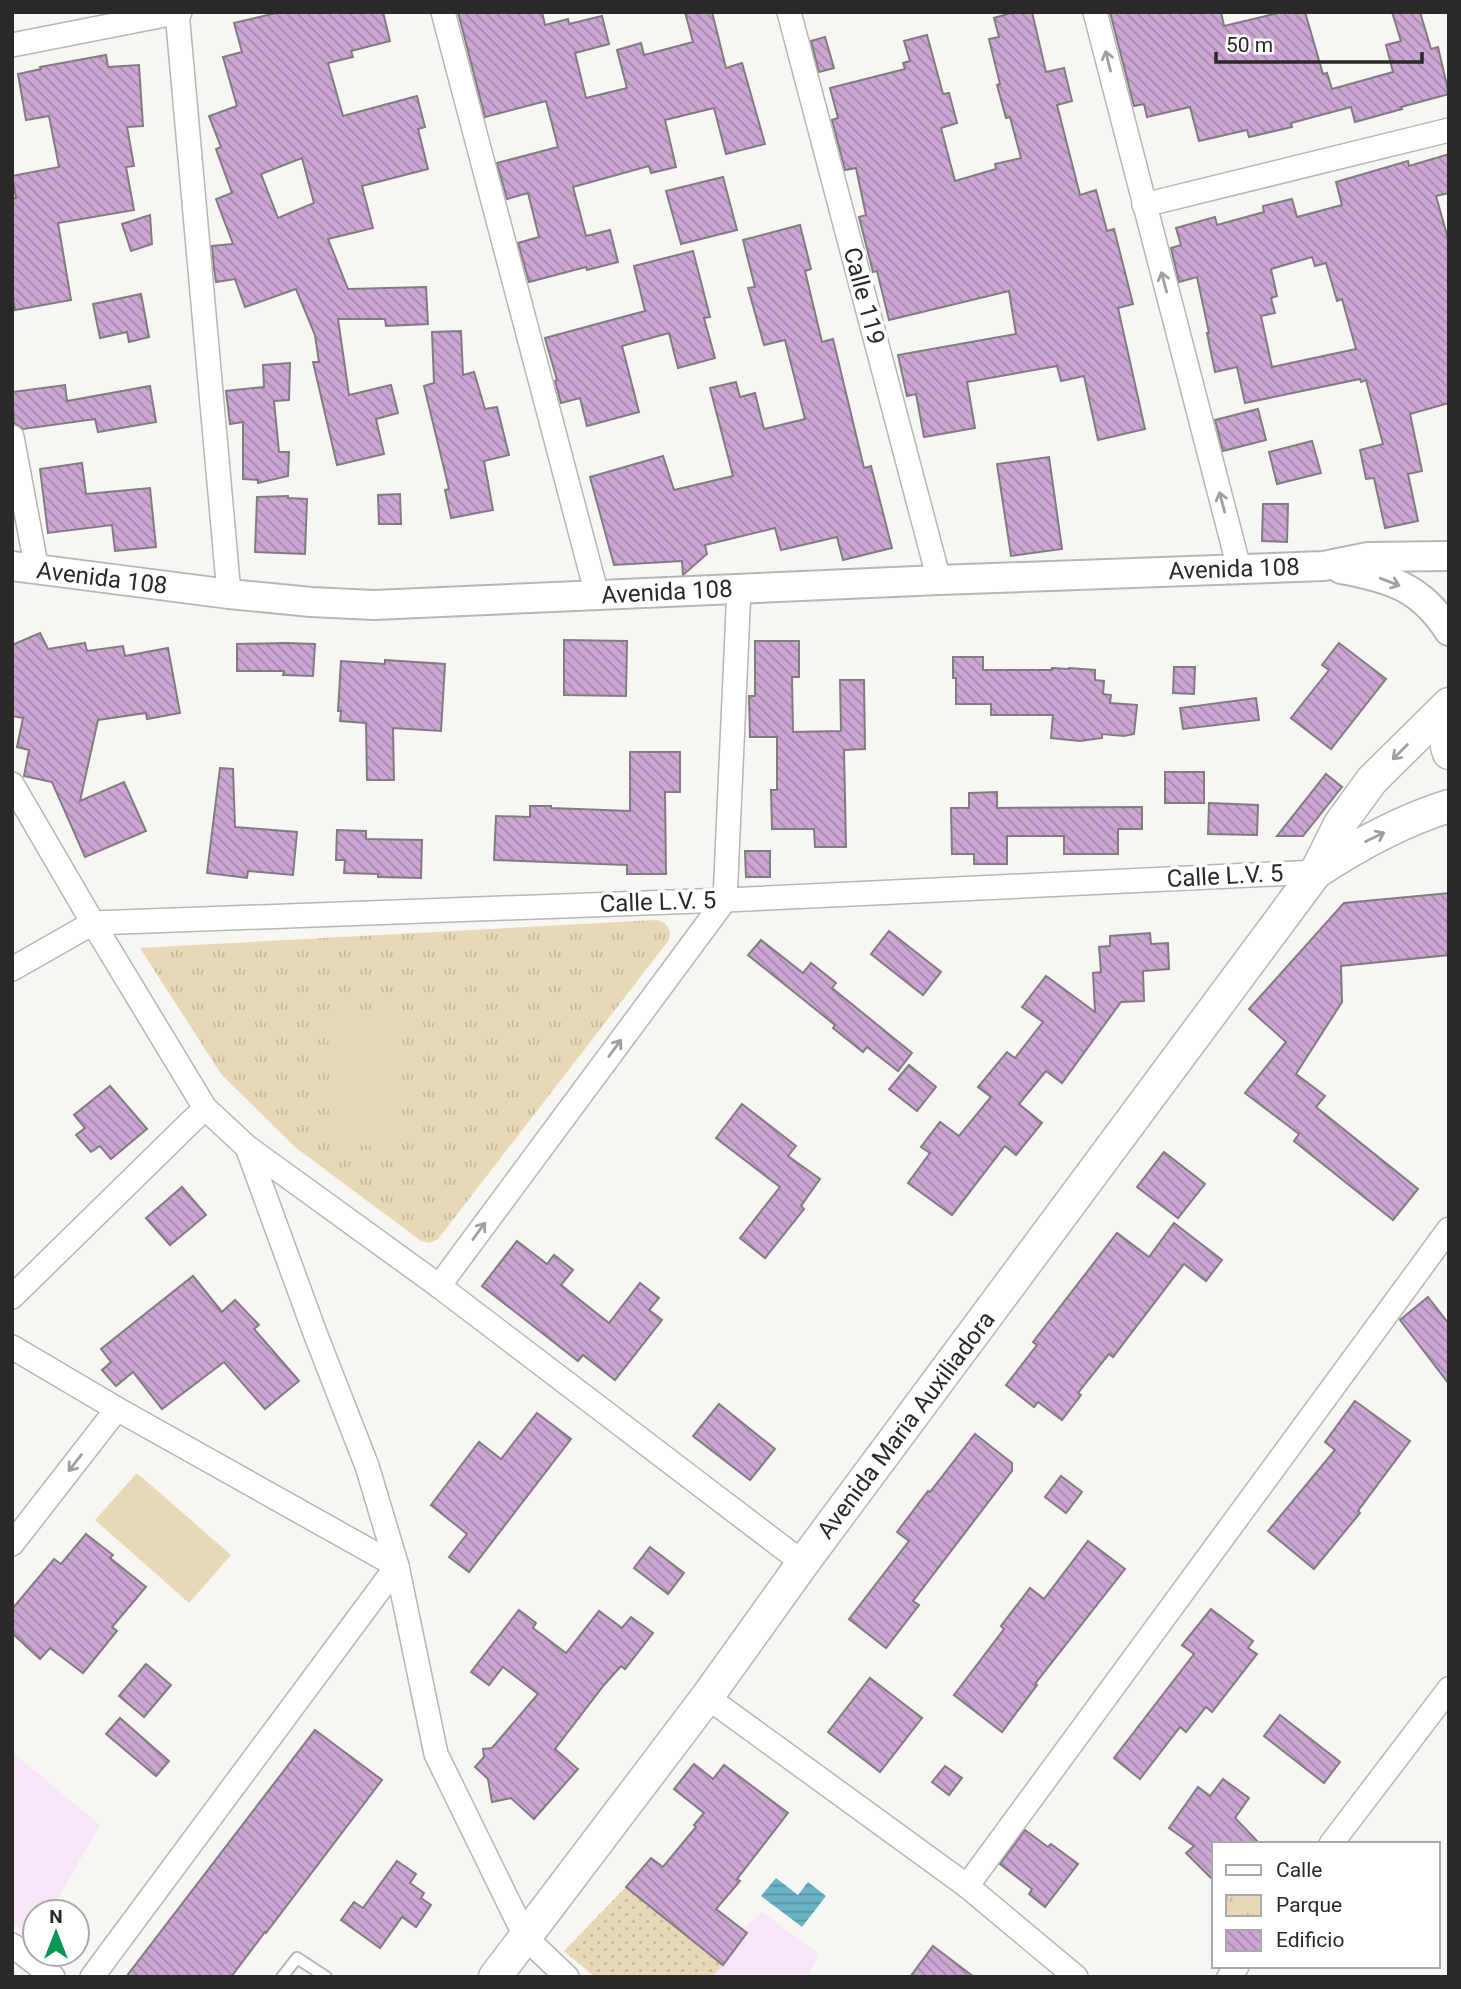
<svg xmlns="http://www.w3.org/2000/svg" width="1461" height="1989" font-family="Roboto,sans-serif">
	<style>
		.commercial { fill: #f7e6f7 }
		.grass { fill: url(#grass-dots) }
		.park { fill: url(#park-tufts) }
		.pitch { fill: #e7d9b6 }
		.water { fill: url(#water-rules) }
		.building { fill: url(#building-back-hatch); stroke: #7f7d80; stroke-width: 2; fill-rule: evenodd }
		.lines { fill: none; stroke-linecap: round; stroke-linejoin: round }
		.service-casing { stroke: #b8b6b3; stroke-width: 14 }
		.minor-casing { stroke: #b8b6b3; stroke-width: 26 }
		.tertiary-casing { stroke: #b8b6b3; stroke-width: 32 }
		.secondary-casing { stroke: #b8b6b3; stroke-width: 35 }
		.service { stroke: #fff; stroke-width: 10 }
		.minor { stroke: #fff; stroke-width: 23 }
		.tertiary { stroke: #fff; stroke-width: 28 }
		.secondary { stroke: #fff; stroke-width: 32 }
		.oneway { stroke: #9f9f9e }
		.labels { text-anchor: middle; stroke-width: 7; stroke-linejoin: round; paint-order: stroke }
		.street-label { font-size: 24px; fill: #292928; stroke: #fff }
	</style>
	<defs>
		<pattern id="grass-dots" width="8" height="8" patternUnits="userSpaceOnUse" patternTransform="scale(1.75)"><rect width="8" height="8" fill="#e7d9b6"/><path d="M2 2h.1M6 6h.1" fill="none" stroke="#c6ba9c" stroke-width="1.8" stroke-linecap="round"/></pattern>
		<pattern id="park-tufts" width="24" height="20" patternUnits="userSpaceOnUse" patternTransform="scale(1.75)"><rect width="24" height="20" fill="#e7d9b6"/><path d="M3 7l-1-3M5 7V3M7 7l1-3M15 17l-1-3M17 17v-4M19 17l1-3" fill="none" stroke="#c6ba9c"/></pattern>
		<pattern id="water-rules" width="6" height="5" patternUnits="userSpaceOnUse" patternTransform="scale(1.75)"><rect width="6" height="5" fill="#6ab3c6"/><path d="M0 2.5h6" fill="none" stroke="#5792a1"/></pattern>
		<pattern id="building-back-hatch" width="6" height="6" patternUnits="userSpaceOnUse" patternTransform="scale(1.75)"><rect width="6" height="6" fill="#cda6d4"/><path d="M-1 5l2 2M0 0l6 6M5-1l2 2" fill="none" stroke="#a687ac"/></pattern>
	</defs>
	<rect width="100%" height="100%" fill="#f7f6f2"/>
	<g class="commercial">
		<path d="M12 1752 100 1825 50 1912H35L34 1940 12 1923Z"/>
		<path d="M762 1912 819 1954 808 1977H712L723 1965 747 1933 743 1929Z"/>
	</g>
	<path class="grass" d="M626 1887 723 1965 712 1977H595L564 1951Z"/>
	<path class="park" d="M656 920C667 922 672 930 669 940L438 1239 430 1243 421 1241 295 1147 221 1074 140 948Z"/>
	<g class="pitch">
		<path d="M400 1014 402 1145 330 1146 328 1015Z"/>
		<path d="M137 1473 231 1555 189 1603 95 1520Z"/>
	</g>
	<path class="water" d="M776 1878 798 1895 808 1882 826 1896 802 1927 761 1896Z"/>
	<g class="building">
		<path d="M280 12H383L390 41 351 51 353 57 328 63 343 116 417 96 425 127 418 129 428 169 362 186 373 228 328 239 348 289 426 287 428 324 386 326 385 319H338L349 395 391 385 398 413 376 419 384 454 337 465 313 362H319L315 335 296 289 245 307 235 279 216 282 214 269 212 246 233 244 216 199 232 193 216 149 221 147 209 116 237 106 223 57 242 52 234 23ZM302 158 314 203 278 218 261 174Z"/>
		<path d="M458 12H542L545 25 568 19 569 24 602 16 609 44 575 53 586 98 627 88 617 50 641 43 644 55 693 42 685 12H712L726 68 742 63 765 144 726 154 714 108 665 120 676 167 651 173 649 166 573 187 586 236 610 230 618 262 587 270 586 267 529 282 518 243 539 237 528 193 507 199 497 163 558 147 546 101 485 117Z"/>
		<path d="M1014 12H1032L1046 72 1064 68 1072 101 1057 105 1080 195 1096 190 1107 231 1114 229 1133 304 1118 308 1145 429 1098 440 1084 376 1061 381 1057 366 967 382 975 428 924 437 916 394 907 396 898 355 1016 334 1009 291 889 320 877 271 873 272 859 217 866 215 856 168 845 170 832 120 838 118 830 88 905 69 903 63 910 61 904 41 927 35 943 94 949 93 957 123 941 128 955 181 996 169 995 164 1021 158 1010 117 1006 118 997 85 1000 84 989 39 999 37 994 18Z"/>
		<path d="M1110 12H1221L1224 26 1282 12H1305L1323 74 1327 73 1332 89 1393 72 1386 45 1401 41 1392 12H1420L1431 49 1438 47 1449 94 1401 107 1402 109 1355 122 1351 107 1291 123 1292 127 1249 137 1247 130 1199 141 1190 107 1147 117 1144 104 1134 106Z"/>
		<path d="M825 37 834 68 819 72 811 41Z"/>
		<path d="M106 55 108 67 139 65 143 126 127 127 134 166 126 167 134 210 58 223 71 300 15 310 12 294V199L16 198 12 176 59 167 49 116 26 120 18 74 41 69 40 67Z"/>
		<path d="M1449 154V193L1436 196 1449 242V403L1410 414 1422 471 1408 474 1418 521 1385 528 1374 478 1366 479 1360 450 1383 444 1366 380 1361 382 1360 379 1245 403 1237 367 1215 372 1207 333H1209L1197 277 1179 282 1171 248 1181 245 1176 228 1215 217 1217 225 1264 212 1263 206 1292 199 1297 217 1342 205 1336 182 1408 161 1409 166ZM1312 257 1315 266 1326 263 1337 301 1342 299 1356 349 1272 367 1261 316 1275 313 1271 298 1277 296 1271 269Z"/>
		<path d="M723 177 737 230 681 244 666 191Z"/>
		<path d="M150 215 152 244 131 251 122 224Z"/>
		<path d="M800 225 811 269 805 271 822 342 833 339 864 468 871 466 892 548 843 560 837 537 781 550 775 528 705 545 707 554 683 575 682 561 614 565 590 477 663 456 674 490 733 476 710 388 736 382 740 397 755 393 764 429 805 419 785 340 764 345 748 288 755 287 743 240Z"/>
		<path d="M693 251 710 317 704 318 715 358 678 368 669 333 622 346 639 412 587 426 580 398 561 403 555 381 557 380 545 338 645 311 634 266Z"/>
		<path d="M141 294 149 337 129 342 127 332 100 338 93 304Z"/>
		<path d="M461 331 463 375 474 372 485 409 497 407 509 455 484 461 493 510 451 518 445 490 449 489 424 386 434 383 432 332Z"/>
		<path d="M290 363 289 400 274 401 279 452H289L288 476 258 483V480L243 479V422L230 424 226 391 264 387 263 365Z"/>
		<path d="M65 385 67 401 150 386 156 422 98 432 95 419 23 429 14 423 12 392Z"/>
		<path d="M1258 409 1266 440 1223 451 1215 420Z"/>
		<path d="M1312 441 1321 473 1277 484 1269 452Z"/>
		<path d="M1049 457 1062 549 1011 556 997 464Z"/>
		<path d="M82 463 86 494 150 488 156 547 115 551 112 525 48 533 40 469Z"/>
		<path d="M400 494 401 524H379L378 495Z"/>
		<path d="M288 496V498L307 499 305 554 255 552 257 497Z"/>
		<path d="M1263 504H1288L1287 542 1262 541Z"/>
		<path d="M40 633 48 649 85 643 87 651 123 646 125 656 168 648 180 713 147 719 146 713 98 720 80 801 124 782 146 831 85 857 52 782 24 776 29 750 17 747 23 718 12 716V645Z"/>
		<path d="M564 640 627 641 626 696 564 695Z"/>
		<path d="M755 641H799V677H792L793 732 841 731 840 680H864L865 749 844 750 846 847H815L814 829H772L771 790H777V737H750L749 696H755Z"/>
		<path d="M285 643 315 644 313 676 283 675 284 671H237V644Z"/>
		<path d="M1339 643 1386 679 1331 749 1291 718 1329 670 1322 665Z"/>
		<path d="M953 657H983V670H1052V668L1068 669 1069 668 1095 670V680L1104 681 1103 694 1111 695 1110 703 1137 705 1134 734 1124 736 1102 734V738L1080 741 1051 738 1053 715H991V704H956V678H953Z"/>
		<path d="M385 660 445 664 441 731 393 728 394 780H367L366 723 340 721 341 711H338L341 661 385 664Z"/>
		<path d="M1174 667H1195L1194 694 1173 693Z"/>
		<path d="M1256 698 1259 720 1183 729 1180 708Z"/>
		<path d="M630 752H680V792H665L666 874H627V865L494 860 496 816 530 817V806H551V808L630 811Z"/>
		<path d="M220 768 233 769 235 827 297 832 293 875 248 871 247 878 207 873Z"/>
		<rect x="1165" y="772" width="39" height="31"/>
		<path d="M1326 774 1342 787 1303 836H1277Z"/>
		<path d="M997 792V808L1142 807V829H1118V854H1064V836H1007V864H974V854H952L951 808H969V793Z"/>
		<path d="M1209 803 1258 805 1257 835 1208 834Z"/>
		<path d="M337 830 366 831V839L422 840 421 878 378 877V874L344 873 345 860H336Z"/>
		<path d="M745 851H770V877H746Z"/>
		<path d="M1449 893V955L1341 966 1342 1002 1296 1074 1325 1096 1316 1107 1418 1189 1393 1220 1294 1141 1299 1134 1245 1093 1286 1042 1249 1009 1344 903Z"/>
		<path d="M889 931 941 972 923 995 871 954Z"/>
		<path d="M1150 933 1151 944 1168 943 1169 969 1143 971 1144 1001 1121 1002 1062 1083 1046 1071 1019 1104 1042 1123 1016 1155 1005 1146 952 1215 908 1183 930 1153 921 1147 940 1122 959 1136 991 1097 978 1087 1007 1052 1015 1058 1043 1022 1022 1007 1046 976 1095 1012 1093 973 1101 972 1099 947 1110 946V936Z"/>
		<path d="M761 940 803 973 811 963 836 983 832 988 912 1053 898 1071 867 1047 863 1052 833 1028 835 1025 748 955Z"/>
		<path d="M909 1065 936 1087 917 1111 889 1089Z"/>
		<path d="M110 1086 147 1129 111 1159 100 1146 91 1152 76 1135 85 1128 74 1115Z"/>
		<path d="M742 1104 796 1146 788 1156 820 1179 801 1206 804 1209 765 1258 740 1238 780 1187 716 1138Z"/>
		<path d="M1164 1152 1205 1184 1178 1218 1137 1187Z"/>
		<path d="M182 1187 206 1215 170 1245 146 1218Z"/>
		<path d="M1174 1223 1222 1260 1206 1281 1184 1264 1113 1357 1109 1354 1078 1393 1081 1395 1062 1420 1038 1402 1034 1407 1006 1385 1037 1345 1033 1342 1117 1233 1149 1257Z"/>
		<path d="M517 1241 547 1264 554 1255 573 1270 561 1285 609 1323 640 1283 659 1298 649 1310 662 1320 615 1380 583 1355 578 1361 482 1286Z"/>
		<path d="M193 1276 222 1312 235 1300 259 1325 254 1329 299 1381 265 1409 224 1362 162 1409 133 1372 116 1386 102 1370 111 1362 101 1349Z"/>
		<path d="M1428 1297 1449 1324V1384L1400 1320Z"/>
		<path d="M1355 1401 1410 1441 1358 1511 1360 1513 1314 1569 1268 1531 1335 1450 1325 1442Z"/>
		<path d="M719 1404 775 1449 750 1480 693 1436Z"/>
		<path d="M537 1413 571 1439 469 1572 449 1557 467 1534 431 1505 479 1442 501 1459Z"/>
		<path d="M975 1434 1012 1463V1471L913 1601 919 1605 886 1648 849 1619 909 1541 897 1532 928 1491 930 1492Z"/>
		<path d="M1061 1476 1082 1492 1066 1513 1045 1497Z"/>
		<path d="M86 1534 113 1555 110 1558 146 1587 112 1627 117 1631 83 1673 50 1648 40 1659 12 1633V1609L54 1559 61 1564Z"/>
		<path d="M1088 1541 1125 1569 1035 1684 1037 1685 1002 1732 954 1695 1004 1629 1001 1626 1030 1588 1044 1599Z"/>
		<path d="M650 1547 684 1573 668 1594 634 1568Z"/>
		<path d="M1211 1609 1253 1641 1248 1648 1257 1654 1212 1712 1206 1707 1186 1732 1180 1727 1140 1779 1114 1758 1194 1654 1182 1645Z"/>
		<path d="M519 1610 536 1623 533 1628 566 1653 599 1611 622 1628 631 1617 653 1633 625 1669 621 1666 604 1685 555 1749 578 1769 534 1819 511 1798 492 1802 488 1779 475 1767 484 1757 483 1749 492 1748 538 1694 503 1667 489 1685 471 1672Z"/>
		<path d="M146 1664 171 1685 144 1717 119 1696Z"/>
		<path d="M870 1678 922 1718 880 1772 828 1732Z"/>
		<path d="M1280 1715 1340 1762 1324 1783 1264 1736Z"/>
		<path d="M120 1718 169 1761 156 1776 106 1734Z"/>
		<path d="M315 1730 382 1780 266 1933 265 1932 231 1977H126Z"/>
		<path d="M694 1764 713 1779 724 1765 788 1813 737 1879 740 1881 716 1909 747 1933 723 1965 626 1887 651 1858 663 1867 696 1827 694 1825 704 1813 674 1789Z"/>
		<path d="M945 1766 962 1778 949 1795 932 1782Z"/>
		<path d="M1223 1779 1249 1798 1235 1818 1260 1844H1214V1881L1186 1853 1194 1846 1169 1828 1198 1787 1210 1796Z"/>
		<path d="M1025 1830 1048 1847 1051 1844 1078 1864 1045 1907 1029 1894 1032 1889 1000 1864Z"/>
		<path d="M397 1861 416 1874 410 1883 424 1893 421 1898 431 1905 416 1927 402 1917 380 1948 341 1920 354 1902 363 1908Z"/>
		<path d="M933 1946 974 1977H910Z"/>
	</g>
	<g class="lines">
		<defs>
			<path id="service" d="M282 1977 297 1958 326 1977"/>
			<g id="minor">
				<path d="M177 12 229 594"/>
				<path d="M443 12 597 595"/>
				<path d="M789 12 939 580"/>
				<path d="M1095 12 1239 568"/>
				<path d="M12 45 180 12"/>
				<path d="M1144 205 1449 130"/>
				<path d="M12 437 37 570"/>
				<path d="M12 784 93 923 205 1108 247 1147 315 1333 367 1466 397 1566 436 1754 526 1938 567 1977"/>
				<path d="M12 969 93 923 725 900 1316 872"/>
				<path d="M247 1147 439 1286 803 1563"/>
				<path d="M439 1286 725 900 739 588"/>
				<path d="M12 1297 205 1108"/>
				<path d="M12 1347 117 1409 397 1566 92 1977"/>
				<path d="M12 1544 117 1409"/>
				<path d="M707 1697 967 1886 1076 1977"/>
				<path d="M1331 1844 1449 1689"/>
				<path d="M967 1886 1449 1229"/>
				<path d="M12 1945 53 1977"/>
				<path d="M1229 1977 1237 1966"/>
			</g>
			<g id="tertiary">
				<path d="M12 566 229 594 311 602 374 605 939 580 1324 566 1368 557 1449 556"/>
				<path d="M1341 569C1390 578 1421 587 1449 631"/>
			</g>
			<g id="secondary">
				<path d="M1449 709C1445 723 1443 738 1449 753"/>
				<path d="M1318 871C1359 844 1401 821 1449 806"/>
				<path d="M495 1977 707 1697 803 1563 1316 872 1340 824 1372 780 1449 704"/>
			</g>
		</defs>
		<use href="#service" class="service-casing"/>
		<use href="#minor" class="minor-casing"/>
		<use href="#tertiary" class="tertiary-casing"/>
		<use href="#secondary" class="secondary-casing"/>
		<use href="#service" class="service"/>
		<use href="#minor" class="minor"/>
		<use href="#tertiary" class="tertiary"/>
		<use href="#secondary" class="secondary"/>
	</g>
	<defs><path id="oneway-shaft" d="M-6 0H5M1.5-3L5.5 0L1.5 3" fill="none" stroke-width="1.6" stroke-linecap="round" stroke-linejoin="round" transform="scale(1.75)"/></defs>
	<g class="oneway">
		<use href="#oneway-shaft" transform="translate(1108 61) rotate(-104)"/>
		<use href="#oneway-shaft" transform="translate(1164 282) rotate(-105)"/>
		<use href="#oneway-shaft" transform="translate(1222 502) rotate(-105)"/>
		<use href="#oneway-shaft" transform="translate(1390 582) rotate(21)"/>
		<use href="#oneway-shaft" transform="translate(1400 752) rotate(135)"/>
		<use href="#oneway-shaft" transform="translate(1375 837) rotate(-26)"/>
		<use href="#oneway-shaft" transform="translate(615 1048) rotate(-54)"/>
		<use href="#oneway-shaft" transform="translate(479 1231) rotate(-54)"/>
		<use href="#oneway-shaft" transform="translate(75 1463) rotate(128)"/>
	</g>
	<g class="labels">
		<g class="street-label">
			<text transform="translate(864 296) rotate(75)" y="8">Calle 119</text>
			<text transform="translate(1234 569) rotate(-2)" y="8">Avenida 108</text>
			<text transform="translate(102 578) rotate(7)" y="8">Avenida 108</text>
			<text transform="translate(667 592) rotate(-3)" y="8">Avenida 108</text>
			<text transform="translate(1225 876) rotate(-3)" y="8">Calle L.V. 5</text>
			<text transform="translate(658 902) rotate(-2)" y="8">Calle L.V. 5</text>
			<text transform="translate(906 1425) rotate(-53)" y="8">Avenida Maria Auxiliadora</text>
		</g>
	</g>
	<rect width="1461" height="1989" fill="none" stroke="#292928" stroke-width="28"/>
	<rect x="1212" y="1842" width="228" height="126" fill="#ffffff" stroke="#a9a9a9" stroke-width="2"/>
	<rect x="1226" y="1865" width="35" height="10" fill="#ffffff" stroke="#a9a9a9" stroke-width="2"/>
	<text x="1276" y="1877" font-size="21" fill="#292928">Calle</text>
	<rect x="1226" y="1895" width="35" height="21" fill="url(#park-tufts)" stroke="#a9a9a9" stroke-width="2"/>
	<text x="1276" y="1912" font-size="21" fill="#292928">Parque</text>
	<rect x="1226" y="1930" width="35" height="21" fill="url(#building-back-hatch)" stroke="#a9a9a9" stroke-width="2"/>
	<text x="1276" y="1947" font-size="21" fill="#292928">Edificio</text>
	<g transform="translate(56 1933)"><circle r="33" fill="#ffffff" stroke="#a9a9a9" stroke-width="2"/>
	<path d="M0-5L12 26L0 18L-12 26Z" fill="#079859"/>
	<text y="-10" font-size="19" font-weight="bold" text-anchor="middle" fill="#292928">N</text>
	</g>
	<path d="M1216 52v10h206v-10" fill="none" stroke="#292928" stroke-width="3.5"/>
	<text x="1226" y="52" font-size="21" fill="#292928" stroke="#ffffff" stroke-width="5" paint-order="stroke">50 m</text>
</svg>
